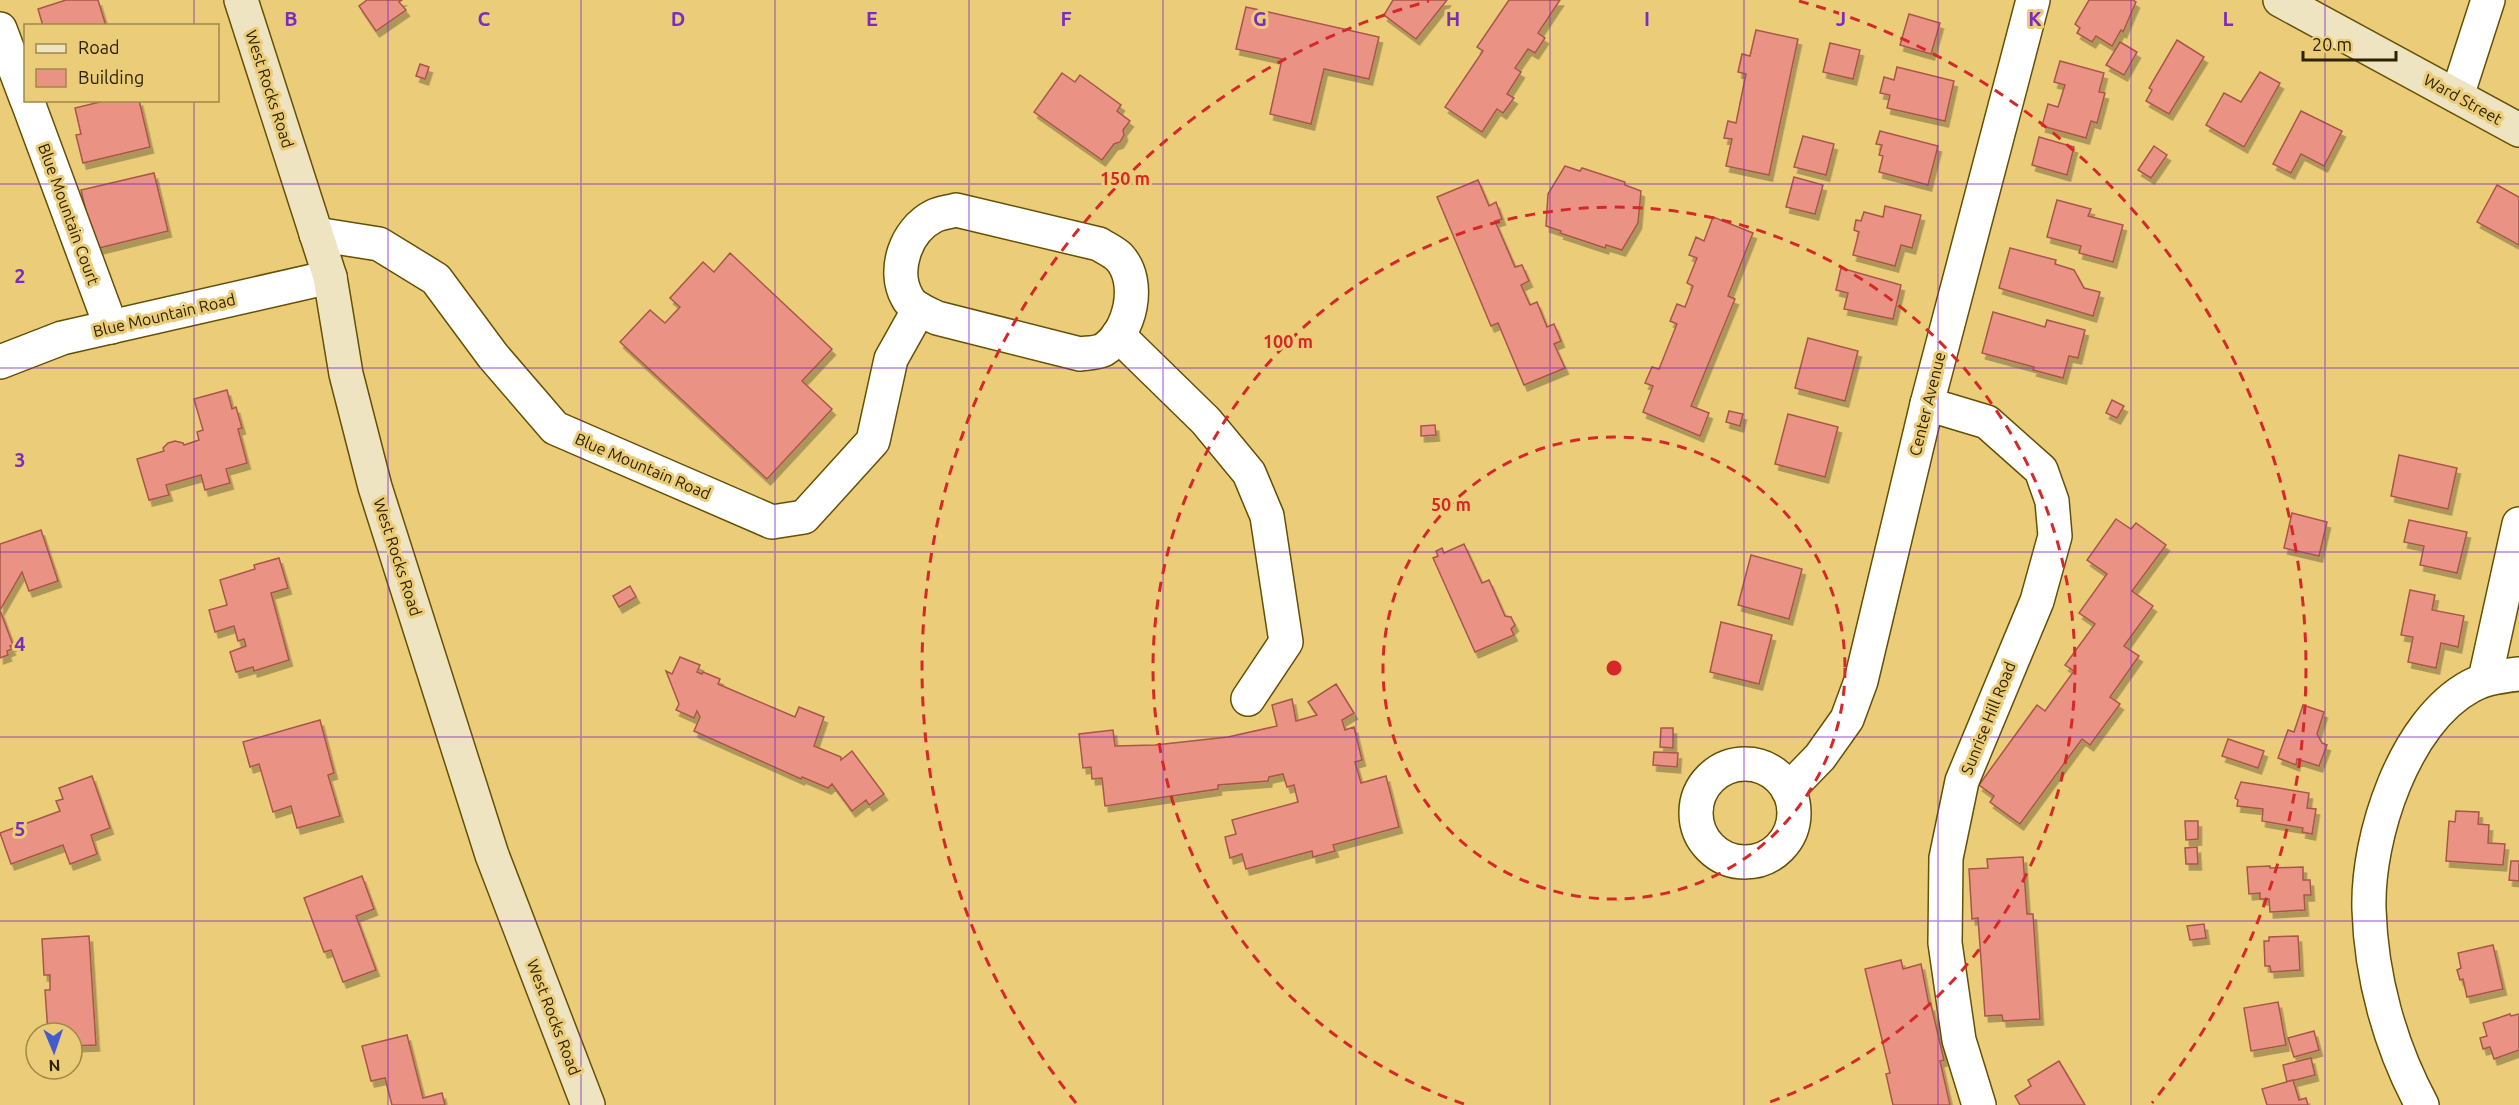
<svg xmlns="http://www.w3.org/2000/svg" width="2519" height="1105" font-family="Ubuntu,sans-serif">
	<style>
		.building { fill: #ea9384; stroke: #a7574a; stroke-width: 1.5; filter: url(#shadow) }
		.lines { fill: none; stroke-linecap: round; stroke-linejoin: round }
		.street-casing { stroke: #655006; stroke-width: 36 }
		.secondary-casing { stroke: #655006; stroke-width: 36 }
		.street { stroke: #fff; stroke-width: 33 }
		.secondary { stroke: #efe4c2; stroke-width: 33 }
		.grid { fill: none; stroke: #7b2cbf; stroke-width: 1.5; stroke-opacity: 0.55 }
		.ring { fill: none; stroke: #d62828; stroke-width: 3; stroke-dasharray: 10 8 }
		.labels { text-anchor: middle; stroke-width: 6; stroke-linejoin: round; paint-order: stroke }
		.street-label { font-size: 16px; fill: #2e2300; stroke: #ebcd79 }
		.grid-label { font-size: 20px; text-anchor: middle; font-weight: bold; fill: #7b2cbf; stroke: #ebcd79; stroke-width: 6; stroke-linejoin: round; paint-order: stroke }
		.centre { fill: #d62828; stroke: #ebcd79; stroke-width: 3 }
		.ring-label { font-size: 18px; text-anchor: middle; font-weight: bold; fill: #d62828; stroke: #ebcd79; stroke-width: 6; stroke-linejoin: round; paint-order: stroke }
	</style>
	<defs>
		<filter id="shadow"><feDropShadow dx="3.5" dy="6" stdDeviation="0" flood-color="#0004"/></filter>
	</defs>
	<rect width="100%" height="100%" fill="#ebcd79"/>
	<g class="building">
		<path d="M66 0H98L106 26H43L38 9Z"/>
		<path d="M367 0H402L399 2 406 10 376 31 359 6Z"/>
		<path d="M1393 0H1447L1416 39 1384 15Z"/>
		<path d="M1509 0H1560L1538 33 1545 38 1535 53 1528 49 1515 68 1521 72 1507 94 1514 98 1503 113 1497 109 1482 132 1445 107 1483 51 1477 47Z"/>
		<path d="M2089 0H2133L2136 2 2123 32 2121 30 2112 46 2096 36 2092 42 2077 33 2080 28 2075 24Z"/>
		<path d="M1246 7 1379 37 1369 79 1324 69 1311 124 1270 114 1282 59 1236 49Z"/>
		<path d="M1909 14 1940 23 1931 54 1900 45Z"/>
		<path d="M1756 30 1798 39 1769 175 1726 166 1732 139 1724 138 1728 121 1736 123 1746 74 1738 72 1742 54 1750 56Z"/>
		<path d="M2177 40 2204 57 2169 114 2146 101 2152 90 2149 88Z"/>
		<path d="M2120 42 2137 52 2124 75 2106 65Z"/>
		<path d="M1830 43 1860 50 1853 79 1823 72Z"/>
		<path d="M2060 61 2104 73 2099 92 2105 93 2097 123 2091 121 2086 138 2042 126 2048 104 2058 107 2065 85 2054 82Z"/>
		<path d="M420 64 429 67 425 79 416 76Z"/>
		<path d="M1897 67 1954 81 1945 121 1887 108 1890 95 1880 93 1884 77 1894 80Z"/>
		<path d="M2260 72 2280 83 2244 147 2206 125 2224 93 2241 102Z"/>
		<path d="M1062 73 1075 82 1080 75 1121 105 1117 111 1130 121 1123 130 1124 135 1120 142 1114 144 1102 160 1034 112Z"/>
		<path d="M108 100H139L150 147 83 163 76 135 81 134 75 108Z"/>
		<path d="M2301 111 2342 131 2324 166 2301 154 2291 173 2273 164Z"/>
		<path d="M1880 131 1938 146 1928 185 1879 172 1883 156 1879 155 1882 145 1876 144Z"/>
		<path d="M1803 136 1834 144 1826 175 1794 167Z"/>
		<path d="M2039 137 2074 147 2067 175 2032 165Z"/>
		<path d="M2154 146 2167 155 2151 178 2138 170Z"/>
		<path d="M1565 166 1580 171 1582 168 1625 182V185L1641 191 1638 223 1622 250 1606 245 1605 248 1560 233 1561 231 1546 226 1548 194Z"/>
		<path d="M154 173 168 231 95 249 81 190Z"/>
		<path d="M1794 177 1823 185 1815 214 1786 207Z"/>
		<path d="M1478 180 1489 206 1496 202 1502 219 1495 221 1515 267 1522 265 1529 281 1521 285 1530 305 1537 302 1547 327 1554 324 1561 341 1554 344 1565 368 1524 385 1498 323 1491 326 1437 197Z"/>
		<path d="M2497 185 2519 197V245L2477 222Z"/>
		<path d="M2057 200 2091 209 2088 216 2123 225 2113 262 2079 253 2081 246 2047 237Z"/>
		<path d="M1885 206 1921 215 1912 248 1901 245 1895 266 1853 255 1859 232 1854 230 1856 220 1861 221 1864 212 1883 217Z"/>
		<path d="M1713 217 1753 233 1728 296 1735 299 1691 406 1709 413 1700 436 1643 412 1653 386 1645 383 1652 367 1659 369 1677 324 1670 321 1677 304 1685 307 1693 286 1687 283 1697 258 1689 255 1696 237 1704 241Z"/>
		<path d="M2010 248 2056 260 2055 264 2074 270 2084 288 2100 292 2093 316 1999 288Z"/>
		<path d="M730 253 832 349 802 381 832 409 767 479 620 342 650 310 665 323 680 307 670 298 703 262 714 272Z"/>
		<path d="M1841 268 1901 285 1893 319 1844 309 1848 293 1836 290Z"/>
		<path d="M1993 312 2045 327 2047 320 2085 330 2078 358 2069 356 2063 378 2033 370 2034 367 1982 353Z"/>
		<path d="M1808 338 1858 351 1845 401 1795 388Z"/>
		<path d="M227 390 232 409 236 407 242 428 238 429 247 463 226 469 230 483 205 490 201 475 166 485 169 495 149 500 137 459 164 451 163 448 168 443 175 441 183 443 184 445 199 440 197 432 203 430 194 399Z"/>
		<path d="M2112 400 2124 406 2117 418 2106 413Z"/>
		<path d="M1729 411 1743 414 1740 426 1726 422Z"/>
		<path d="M1788 414 1838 427 1825 477 1775 464Z"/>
		<path d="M1435 425 1436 435 1421 436V426Z"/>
		<path d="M2399 455 2457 468 2448 509 2391 496Z"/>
		<path d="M2292 513 2327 522 2319 556 2284 548Z"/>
		<path d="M2116 519 2131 529 2136 523 2166 545 2132 591 2153 606 2124 646 2139 656 2110 697 2120 704 2090 745 2082 739 2020 824 1990 802 1994 796 1979 785 2037 705 2045 711 2074 671 2065 665 2095 624 2079 613 2107 574 2087 560Z"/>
		<path d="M2409 520 2467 532 2457 573 2420 565 2424 546 2404 542Z"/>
		<path d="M41 530 58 581 29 591 22 572 0 610 13 645 10 646 12 649 7 651 8 655 0 658V544Z"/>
		<path d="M1464 544 1482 583 1489 580 1505 616 1511 617 1515 625 1511 629 1514 635 1475 652 1433 558 1438 556 1436 551 1442 548 1444 553Z"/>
		<path d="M1751 555 1802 569 1789 619 1738 605Z"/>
		<path d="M279 558 288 588 271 593 289 660 254 671 253 667 236 672 230 652 246 646 244 639 238 641 234 626 215 632 209 610 227 605 220 580 255 569 254 565Z"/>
		<path d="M630 586 636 597 619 607 613 596Z"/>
		<path d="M2410 590 2435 595 2432 610 2464 616 2458 647 2441 643 2436 668 2408 662 2413 637 2401 635Z"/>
		<path d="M1721 622 1772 635 1759 684 1710 672Z"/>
		<path d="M680 657 700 665 697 672 702 674 703 672 720 679 718 684 795 717 799 707 824 717 814 746 841 757V760L852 751 884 794 869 805 866 800 852 811 832 784 828 788 802 777 801 779 694 731 700 717 697 711 694 718 676 710 679 704 666 671 672 674Z"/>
		<path d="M1336 684 1354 713 1342 720 1345 730 1354 727 1362 760 1355 762 1361 783 1386 776 1399 827 1333 845 1335 851 1313 857 1312 851 1246 869 1242 854 1230 858 1225 837 1236 834 1232 820 1298 802 1294 785 1287 787 1283 774 1269 777 1268 781 1218 785V789L1105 806 1102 778 1092 779 1091 767 1083 768 1079 734 1113 730 1115 746 1155 745 1228 737 1277 726 1272 705 1292 699 1296 721 1317 715 1308 702Z"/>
		<path d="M2303 705 2324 712 2317 734 2322 743 2327 745 2319 766 2297 759 2296 765 2278 758 2288 730 2294 732Z"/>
		<path d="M320 720 334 773 328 775 340 816 297 828 291 806 273 812 259 764 250 767 243 742Z"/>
		<path d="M1661 728H1673V748L1660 747Z"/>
		<path d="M2228 739 2264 751 2258 768 2222 756Z"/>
		<path d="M1654 752 1678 753 1677 767 1653 765Z"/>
		<path d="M92 776 110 828 91 835 97 854 70 864 63 845 11 864 0 833 60 811 56 801 63 799 59 788Z"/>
		<path d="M2241 782 2309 793 2307 808 2316 809 2312 834 2302 832 2303 828 2262 821 2263 809 2237 806 2238 800 2235 798Z"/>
		<path d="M2456 811 2479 812 2478 824 2489 825 2488 843 2505 844 2503 865 2446 861 2449 821 2455 822Z"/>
		<path d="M2185 821H2198V839L2186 840Z"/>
		<path d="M2197 847 2198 864H2186L2185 848Z"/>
		<path d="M2023 857 2027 914H2033L2040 1019 2003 1021 2002 1015 1985 1016 1978 918 1972 919 1969 869 1988 868 1987 859Z"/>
		<path d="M2511 861H2519V881L2509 880Z"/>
		<path d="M2270 866V868L2303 867V880H2310L2311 895H2304L2305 910 2270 912 2269 899H2260V893L2249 894 2247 867Z"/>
		<path d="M362 876 374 909 356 916 376 970 343 982 331 950 324 952 304 898Z"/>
		<path d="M2204 924 2206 938 2190 940 2187 926Z"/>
		<path d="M89 936 96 1045 72 1046V1033H48L45 990H50V975H44L42 939Z"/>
		<path d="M2298 936 2300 970 2271 972 2270 966H2265L2264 941H2269V937Z"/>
		<path d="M2493 945 2503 989 2467 997 2463 979 2460 980 2457 970 2461 968 2458 953Z"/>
		<path d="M1901 960 1903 969 1921 964 1929 1005H1931L1944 1060 1940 1061 1950 1105H1893L1886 1074 1890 1073 1865 969Z"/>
		<path d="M2278 1002 2286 1045 2251 1051 2244 1008Z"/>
		<path d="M2510 1014 2511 1016 2519 1014V1050L2494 1059 2490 1047 2483 1049 2480 1038 2487 1036 2483 1023Z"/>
		<path d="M2314 1031 2319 1050 2294 1057 2288 1038Z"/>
		<path d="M407 1035 423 1098 442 1093 445 1105H392L385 1078 371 1081 362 1046Z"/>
		<path d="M2311 1058 2315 1075 2287 1082 2283 1065Z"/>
		<path d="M2059 1061 2085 1105H2020L2015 1096 2031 1086 2028 1080Z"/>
		<path d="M2293 1080 2299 1100 2306 1098 2308 1105H2267L2262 1089Z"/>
	</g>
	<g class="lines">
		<defs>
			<g id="street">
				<path d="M0 29 26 98"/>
				<path d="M2457 96 2488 0"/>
				<path d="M27 100 111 327"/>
				<path d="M956 210 1099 244C1105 248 1114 252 1119 257 1142 281 1131 333 1103 350 1097 353 1086 353 1080 354L937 318C927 313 912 308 907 297 892 270 906 230 934 216 940 213 949 212 956 210Z"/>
				<path d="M316 234 379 244 436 279 493 356 555 428 772 522 804 517 873 441 891 359 919 309"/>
				<path d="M1118 335 1206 421 1249 473 1267 516 1286 642 1248 699"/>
				<path d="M0 362 62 338 330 277"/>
				<path d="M1927 404 1987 422 2041 470 2052 501 2055 536 2037 601 1962 781 1946 858 1945 943 1959 1040 1979 1105"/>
				<path d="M2485 679 2519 524"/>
				<circle cx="1745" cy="813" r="49"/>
				<path d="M1788 790 1820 757 1847 719 1861 681 1927 404 2033 0"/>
				<path d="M2422 1105C2390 1046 2371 977 2369 909 2367 837 2404 722 2471 686 2486 678 2502 676 2519 674"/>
			</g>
			<g id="secondary">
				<path d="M241 0 330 277 346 374 375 487 492 855 588 1105"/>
				<path d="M2280 0 2519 130"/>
			</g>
		</defs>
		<use href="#street" class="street-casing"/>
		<use href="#secondary" class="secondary-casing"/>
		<use href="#street" class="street"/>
		<use href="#secondary" class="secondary"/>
	</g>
	<path class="grid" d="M194 0V26M388 0V1105M581 0V1105M775 0V1105M969 0V1105M1163 0V1105M1356 0V1105M1550 0V1105M1744 0V1105M1938 0V1105M2131 0V1105M2325 0V1105M194 100V1105M0 184H2519M0 368H2519M0 552H2519M0 737H2519M0 921H2519"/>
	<g class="ring">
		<circle cx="1614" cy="668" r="231"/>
		<path d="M1464 1104A461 461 0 1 1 1764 1104"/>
		<path d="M1076 1103A692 692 0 0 1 1429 1M1799 1A692 692 0 0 1 2152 1103"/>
	</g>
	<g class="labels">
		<g class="street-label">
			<text transform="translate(270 89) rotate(72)" y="6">West Rocks Road</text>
			<text transform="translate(2463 99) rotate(29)" y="6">Ward Street</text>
			<text transform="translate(69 214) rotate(70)" y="6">Blue Mountain Court</text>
			<text transform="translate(164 315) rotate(-13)" y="6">Blue Mountain Road</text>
			<text transform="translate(1927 404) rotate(-76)" y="6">Center Avenue</text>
			<text transform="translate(643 466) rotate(23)" y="6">Blue Mountain Road</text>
			<text transform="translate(398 557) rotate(72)" y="6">West Rocks Road</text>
			<text transform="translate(1988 718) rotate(-68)" y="6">Sunrise Hill Road</text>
			<text transform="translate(554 1017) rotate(69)" y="6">West Rocks Road</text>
		</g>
	</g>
	<g class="grid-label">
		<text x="291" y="26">B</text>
		<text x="484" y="26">C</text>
		<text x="678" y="26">D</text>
		<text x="872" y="26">E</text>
		<text x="1066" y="26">F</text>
		<text x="1260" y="26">G</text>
		<text x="1453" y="26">H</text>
		<text x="1647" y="26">I</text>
		<text x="1841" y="26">J</text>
		<text x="2035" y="26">K</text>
		<text x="2228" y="26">L</text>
		<text x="20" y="283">2</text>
		<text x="20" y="467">3</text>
		<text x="20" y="651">4</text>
		<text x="20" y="836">5</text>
	</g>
	<circle cx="1614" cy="668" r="9" class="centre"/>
	<g class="ring-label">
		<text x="1125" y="185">150 m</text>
		<text x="1288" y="348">100 m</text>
		<text x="1451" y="511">50 m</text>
	</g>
	<rect x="24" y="24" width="195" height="78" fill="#ebcd79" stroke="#9f8949" stroke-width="1.5"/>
	<rect x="36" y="44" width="30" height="9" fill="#efe4c2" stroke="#9f8949" stroke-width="1.5"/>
	<text x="78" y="54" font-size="18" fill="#2e2300">Road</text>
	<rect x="36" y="69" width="30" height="18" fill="#ea9384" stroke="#9f8949" stroke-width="1.5"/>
	<text x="78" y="84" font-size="18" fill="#2e2300">Building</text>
	<g transform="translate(54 1051) rotate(178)"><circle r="28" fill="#ebcd79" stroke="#9f8949" stroke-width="1.5"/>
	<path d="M0-4.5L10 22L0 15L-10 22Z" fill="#445bce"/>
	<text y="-9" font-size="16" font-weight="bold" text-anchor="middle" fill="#2e2300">N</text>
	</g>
	<path d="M2303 51v9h93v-9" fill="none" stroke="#2e2300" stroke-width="3"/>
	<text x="2312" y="51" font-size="18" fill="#2e2300" stroke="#ebcd79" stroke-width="4.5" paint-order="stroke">20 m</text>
</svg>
